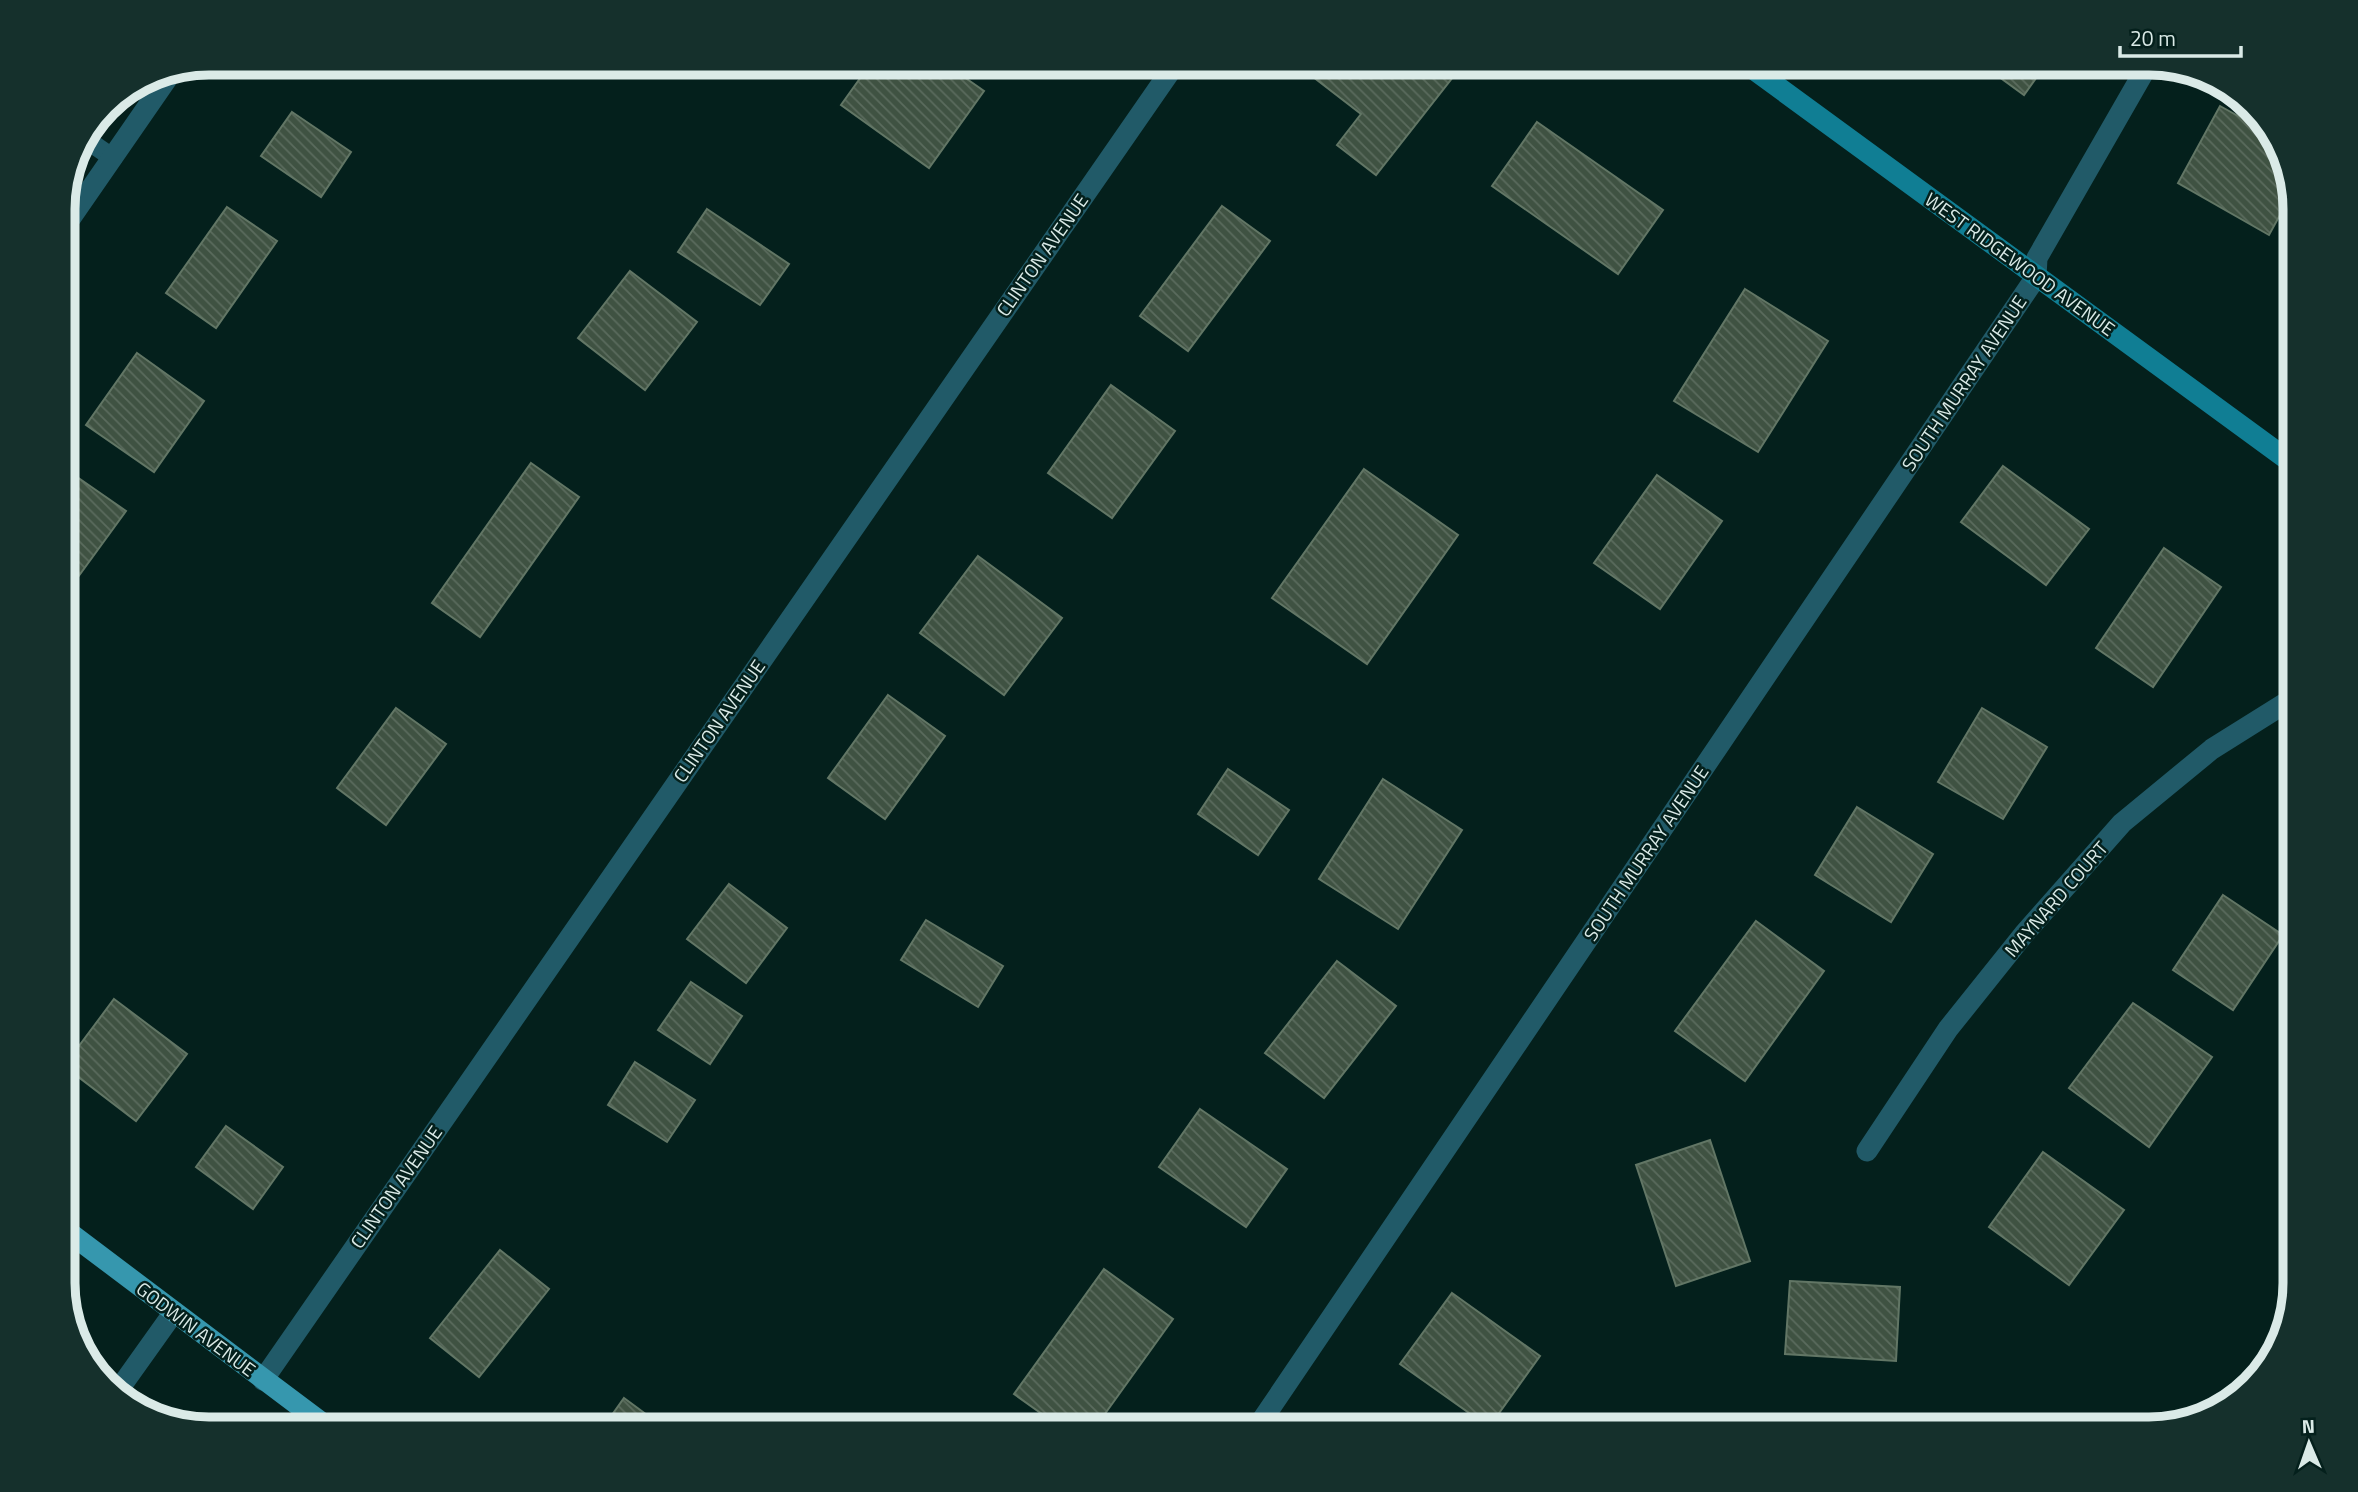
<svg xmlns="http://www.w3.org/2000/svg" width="2358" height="1492" font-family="'Titillium Web',sans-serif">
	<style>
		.building { fill: url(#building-back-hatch); stroke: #627665; stroke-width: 2 }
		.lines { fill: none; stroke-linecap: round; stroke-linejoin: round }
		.lane { stroke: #215a68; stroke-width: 19 }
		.street { stroke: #215a68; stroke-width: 21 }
		.secondary { stroke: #107e94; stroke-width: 21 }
		.primary { stroke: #3697ae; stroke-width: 21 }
		.labels { text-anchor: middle; stroke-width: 5; stroke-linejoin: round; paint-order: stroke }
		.street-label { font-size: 19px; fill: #daeae7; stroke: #04201c }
		.rim { fill: none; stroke: #daeae7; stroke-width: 9 }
	</style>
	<defs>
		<pattern id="building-back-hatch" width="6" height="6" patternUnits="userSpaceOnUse" patternTransform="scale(1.75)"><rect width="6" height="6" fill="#3f5242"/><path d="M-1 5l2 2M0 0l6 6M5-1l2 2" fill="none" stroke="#5a6b5d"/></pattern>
	</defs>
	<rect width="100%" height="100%" fill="#04201c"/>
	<g class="building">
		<path d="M871 63H944L984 91 929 168 841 105Z"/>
		<path d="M1295 63H1464L1376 175 1337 145 1361 114Z"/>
		<path d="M1980 63H2047L2024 95Z"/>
		<path d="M2220 106 2276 137 2291 195 2269 235 2178 183Z"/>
		<path d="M292 112 351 152 321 197 261 156Z"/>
		<path d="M1537 122 1663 210 1618 274 1492 186Z"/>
		<path d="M1222 206 1270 241 1188 351 1140 316Z"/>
		<path d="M227 207 277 241 216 328 166 293Z"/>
		<path d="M707 209 789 264 760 305 678 252Z"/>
		<path d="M630 271 697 322 645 390 578 338Z"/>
		<path d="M1745 289 1828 341 1758 452 1674 401Z"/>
		<path d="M137 353 204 401 154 472 86 425Z"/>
		<path d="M1111 385 1175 431 1112 518 1048 473Z"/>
		<path d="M531 463 579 497 480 637 432 603Z"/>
		<path d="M2003 466 2089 529 2046 585 1961 522Z"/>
		<path d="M1364 469 1458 535 1367 664 1272 598Z"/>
		<path d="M67 470 126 511 70 588 63 584V475Z"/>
		<path d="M1657 475 1722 521 1660 609 1594 563Z"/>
		<path d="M2164 548 2221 587 2153 687 2096 648Z"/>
		<path d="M978 556 1062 618 1004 695 920 633Z"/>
		<path d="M888 695 945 736 885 819 828 778Z"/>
		<path d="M396 708 446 744 386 825 337 788Z"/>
		<path d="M1982 708 2047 747 2003 819 1938 782Z"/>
		<path d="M1228 769 1289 810 1258 855 1198 814Z"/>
		<path d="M1383 779 1462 830 1398 929 1319 879Z"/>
		<path d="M1857 807 1933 854 1891 922 1815 875Z"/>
		<path d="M729 884 787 928 746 983 687 939Z"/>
		<path d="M2223 895 2283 935 2233 1010 2173 970Z"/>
		<path d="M926 920 1003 966 978 1007 901 960Z"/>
		<path d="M1756 921 1824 971 1745 1081 1675 1031Z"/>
		<path d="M1337 961 1396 1006 1324 1098 1265 1053Z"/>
		<path d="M691 982 742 1016 710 1064 658 1030Z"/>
		<path d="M114 999 187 1054 136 1121 64 1066Z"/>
		<path d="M2133 1003 2212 1057 2149 1147 2069 1088Z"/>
		<path d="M635 1062 695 1100 667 1142 608 1105Z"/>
		<path d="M1200 1109 1287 1169 1246 1227 1159 1167Z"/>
		<path d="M226 1126 283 1167 253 1209 196 1167Z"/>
		<path d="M1710 1140 1750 1261 1676 1286 1636 1165Z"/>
		<path d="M2043 1152 2124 1210 2069 1285 1989 1227Z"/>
		<path d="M500 1250 549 1289 479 1377 430 1338Z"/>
		<path d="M1104 1269 1173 1319 1094 1429H1063L1014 1394Z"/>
		<path d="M1790 1281 1900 1287 1896 1361 1785 1354Z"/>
		<path d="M1452 1293 1540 1356 1489 1427 1400 1364Z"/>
		<path d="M624 1398 666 1429H602Z"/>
	</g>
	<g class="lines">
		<path class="lane" d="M84 138 113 158"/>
		<g class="street">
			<path d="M63 229 173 70"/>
			<path d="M1867 1151 1948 1029 2024 934 2122 823 2212 749 2295 697"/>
			<path d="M263 1380 1176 63"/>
			<path d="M117 1392 174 1312"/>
			<path d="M1256 1429 2036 277 2037 258 2149 63"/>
		</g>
		<path class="secondary" d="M1745 63 2295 465"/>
		<path class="primary" d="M63 1228 330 1429"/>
	</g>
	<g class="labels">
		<g class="street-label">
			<text transform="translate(1042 255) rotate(-55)" y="7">CLINTON AVENUE</text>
			<text transform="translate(2020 264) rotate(36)" y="7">WEST RIDGEWOOD AVENUE</text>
			<text transform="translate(1964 383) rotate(-56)" y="7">SOUTH MURRAY AVENUE</text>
			<text transform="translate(719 721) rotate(-55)" y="7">CLINTON AVENUE</text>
			<text transform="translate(1646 853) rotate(-56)" y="7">SOUTH MURRAY AVENUE</text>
			<text transform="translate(2056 899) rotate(-49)" y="7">MAYNARD COURT</text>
			<text transform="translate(396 1187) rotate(-55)" y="7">CLINTON AVENUE</text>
			<text transform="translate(196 1329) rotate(37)" y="7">GODWIN AVENUE</text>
		</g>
	</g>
	<path d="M0 0H2358V1492H0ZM209 75H2149A134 134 0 0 1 2283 209V1283A134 134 0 0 1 2149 1417H209A134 134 0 0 1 75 1283V209A134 134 0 0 1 209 75Z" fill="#15302c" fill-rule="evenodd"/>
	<path class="rim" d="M209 75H2149A134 134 0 0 1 2283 209V1283A134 134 0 0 1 2149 1417H209A134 134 0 0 1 75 1283V209A134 134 0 0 1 209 75Z"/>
	<g transform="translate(2309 1443) rotate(358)" stroke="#04201c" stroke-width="5" paint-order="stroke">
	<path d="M0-5L12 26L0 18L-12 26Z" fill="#daeae7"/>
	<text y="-10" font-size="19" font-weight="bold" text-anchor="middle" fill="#daeae7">N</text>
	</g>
	<path d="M2120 46v10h121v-10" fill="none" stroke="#daeae7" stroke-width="3.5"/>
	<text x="2130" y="46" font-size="21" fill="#daeae7" stroke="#04201c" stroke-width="5" paint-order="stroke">20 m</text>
</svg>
